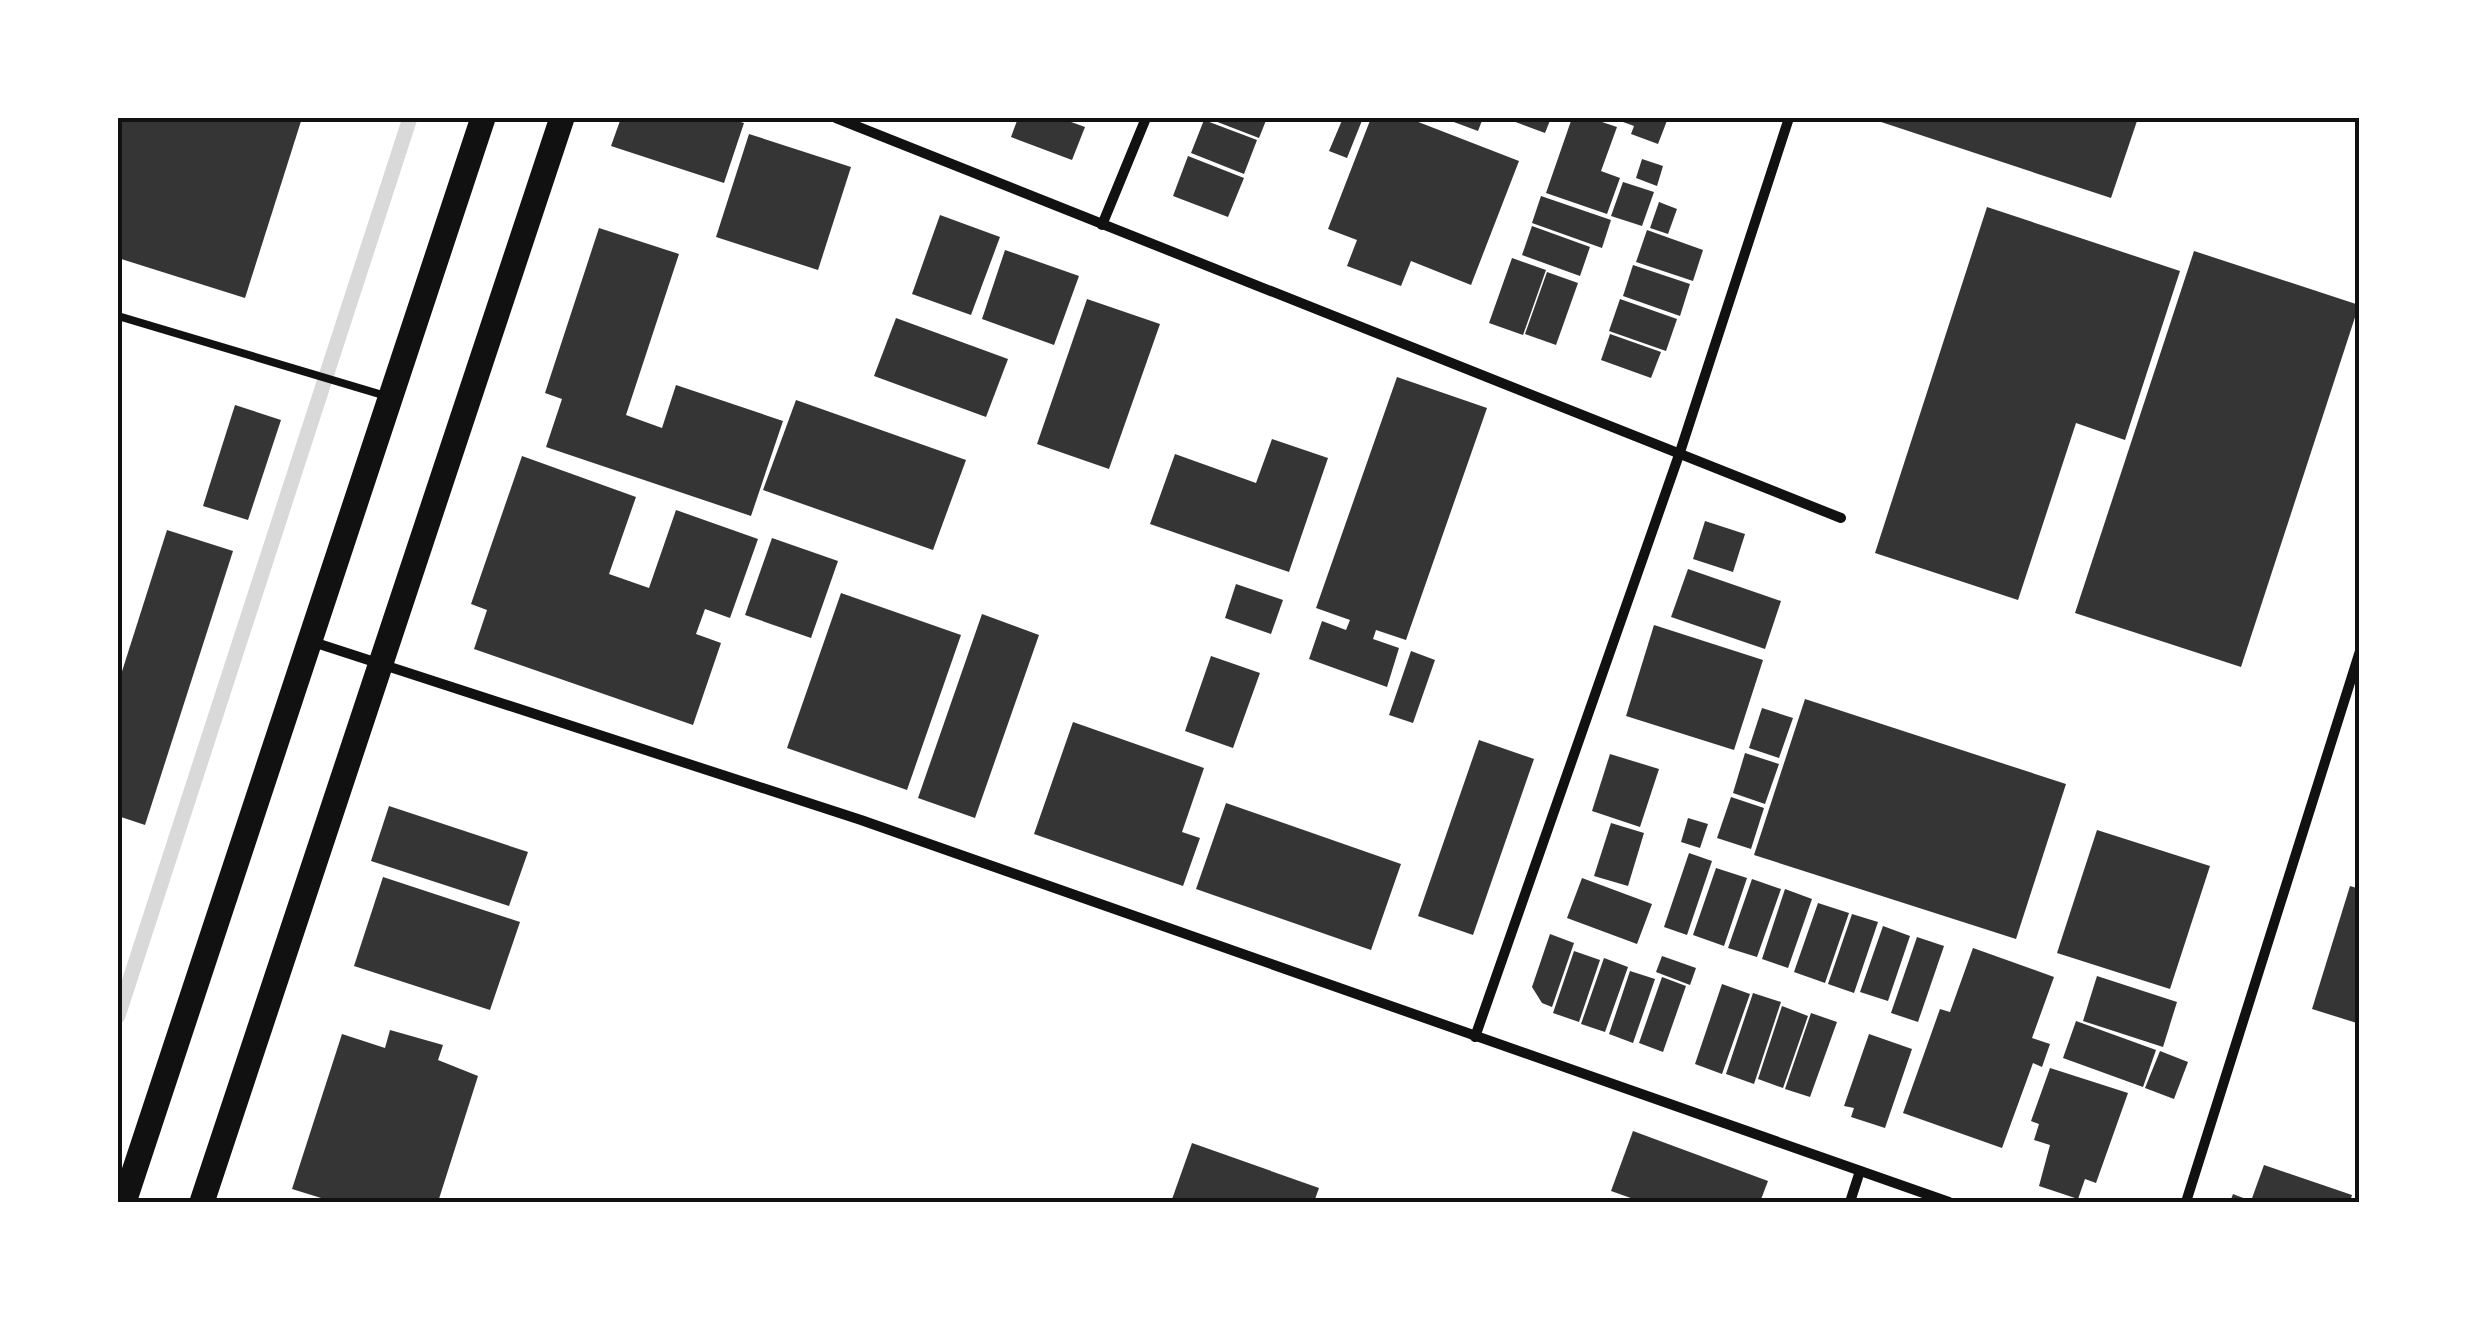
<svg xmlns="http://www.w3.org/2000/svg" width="2477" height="1320" font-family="Manrope,sans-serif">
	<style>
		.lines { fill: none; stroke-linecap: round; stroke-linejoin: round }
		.stream { stroke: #d9d9d9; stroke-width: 15 }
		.building { fill: #353535 }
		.service { stroke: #111; stroke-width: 8 }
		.minor { stroke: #111; stroke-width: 10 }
		.primary { stroke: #111; stroke-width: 25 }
		.neatline { fill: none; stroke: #111; stroke-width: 4 }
	</style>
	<rect width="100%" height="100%" fill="#fff"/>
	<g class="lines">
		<path class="stream" d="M118 1016 410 118"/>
	</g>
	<g class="building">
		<path d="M118 118H302L245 298 118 258Z"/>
		<path d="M621 118H727L744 123 724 183 611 146Z"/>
		<path d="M1018 118H1060L1085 127 1072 160 1011 137Z"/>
		<path d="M1207 118H1267L1259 138Z"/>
		<path d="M1343 118H1363L1347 158 1329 151Z"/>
		<path d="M1371 118H1408L1519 161 1471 285 1411 261 1401 286 1347 266 1357 240 1328 229Z"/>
		<path d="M1443 118H1483L1478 131Z"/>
		<path d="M1505 118H1551L1545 133Z"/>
		<path d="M1572 118H1590L1617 127 1601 171 1620 178 1607 214 1546 193Z"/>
		<path d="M1612 118H1668L1658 144 1631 134 1634 126Z"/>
		<path d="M1869 118H2138L2111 198Z"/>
		<path d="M1204 120 1257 140 1244 174 1191 153Z"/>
		<path d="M749 134 851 167 818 270 716 237Z"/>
		<path d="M1188 156 1244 178 1228 217 1173 196Z"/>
		<path d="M1642 159 1663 166 1657 186 1636 178Z"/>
		<path d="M1623 182 1654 192 1642 226 1611 216Z"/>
		<path d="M1541 196 1611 220 1602 248 1532 223Z"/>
		<path d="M1659 202 1677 209 1668 234 1650 228Z"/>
		<path d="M1987 207 2180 271 2125 440 2076 423 2018 600 1875 553Z"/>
		<path d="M940 215 1000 237 971 315 912 294Z"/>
		<path d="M1532 226 1590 247 1580 276 1522 255Z"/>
		<path d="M599 228 679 254 626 415 662 428 676 385 783 421 751 516 546 447 562 399 545 393Z"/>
		<path d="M1647 230 1703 250 1693 281 1636 262Z"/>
		<path d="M1005 250 1079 276 1054 345 982 319Z"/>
		<path d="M2194 251 2359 305 2241 667 2075 613Z"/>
		<path d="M1512 258 1546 270 1523 335 1489 323Z"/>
		<path d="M1633 265 1690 284 1680 316 1623 296Z"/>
		<path d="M1547 272 1578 283 1556 345 1525 334Z"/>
		<path d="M1087 299 1160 324 1109 469 1037 444Z"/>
		<path d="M1620 299 1677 319 1666 351 1609 331Z"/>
		<path d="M896 318 1008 359 986 417 874 376Z"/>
		<path d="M1610 334 1661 352 1651 378 1601 360Z"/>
		<path d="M1397 377 1487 408 1406 640 1376 630 1373 639 1399 648 1387 687 1309 659 1322 621 1346 630 1350 620 1316 608Z"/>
		<path d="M796 400 966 460 933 550 763 490Z"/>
		<path d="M235 405 281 420 248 520 203 506Z"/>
		<path d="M1272 439 1328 458 1289 572 1150 524 1175 454 1256 483Z"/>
		<path d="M522 456 636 497 609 574 649 588 676 510 758 539 730 618 705 609 696 634 721 643 693 725 474 649 487 610 471 604Z"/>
		<path d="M1705 521 1745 534 1733 572 1693 559Z"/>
		<path d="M167 530 233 551 145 825 118 816V684Z"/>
		<path d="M772 538 838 561 811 638 745 615Z"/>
		<path d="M1688 569 1781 601 1765 649 1671 617Z"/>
		<path d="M1236 584 1283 600 1271 634 1225 618Z"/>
		<path d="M841 593 961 635 907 790 787 748Z"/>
		<path d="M982 614 1039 635 975 818 918 798Z"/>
		<path d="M1654 625 1763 660 1734 750 1626 716Z"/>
		<path d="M1411 651 1435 660 1413 723 1389 715Z"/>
		<path d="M1211 656 1260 673 1233 748 1185 731Z"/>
		<path d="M1805 699 2066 784 2016 939 1754 855Z"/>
		<path d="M1762 708 1793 718 1779 758 1749 748Z"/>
		<path d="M1073 722 1204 768 1182 832 1200 838 1183 886 1034 834Z"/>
		<path d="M1479 740 1534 759 1473 935 1418 916Z"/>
		<path d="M1745 753 1779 764 1765 804 1733 793Z"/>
		<path d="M1610 754 1659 769 1640 827 1592 811Z"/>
		<path d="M1731 797 1764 808 1751 849 1717 838Z"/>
		<path d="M1226 803 1401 864 1371 950 1196 889Z"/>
		<path d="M389 806 528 852 509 906 371 861Z"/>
		<path d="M1688 818 1708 824 1700 848 1681 842Z"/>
		<path d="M1611 823 1644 833 1628 886 1594 876Z"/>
		<path d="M2097 830 2210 866 2170 989 2057 953Z"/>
		<path d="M1689 853 1712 861 1687 935 1664 927Z"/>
		<path d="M1716 868 1747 878 1724 946 1693 935Z"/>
		<path d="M383 877 520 922 490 1010 354 966Z"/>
		<path d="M1582 878 1652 904 1637 944 1567 918Z"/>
		<path d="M1752 879 1781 889 1757 957 1728 948Z"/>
		<path d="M2350 886 2360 889V1024L2312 1009Z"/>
		<path d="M1785 889 1812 899 1788 968 1762 959Z"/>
		<path d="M1818 903 1849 913 1825 983 1794 972Z"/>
		<path d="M1852 914 1878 922 1854 993 1828 984Z"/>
		<path d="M1883 926 1910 936 1888 1001 1860 992Z"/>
		<path d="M1550 934 1574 943 1552 1007 1542 1003 1532 987Z"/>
		<path d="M1917 937 1944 946 1918 1022 1891 1013Z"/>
		<path d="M1973 948 2054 977 2032 1038 2050 1044 2042 1067 2033 1063 2002 1148 1903 1113 1940 1009 1950 1012Z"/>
		<path d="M1574 951 1600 960 1579 1022 1553 1013Z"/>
		<path d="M1662 956 1696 968 1690 985 1656 972Z"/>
		<path d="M1604 958 1628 967 1605 1032 1581 1024Z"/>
		<path d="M1630 971 1655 979 1633 1043 1609 1034Z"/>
		<path d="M2097 976 2177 1002 2163 1047 2083 1021Z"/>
		<path d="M1662 977 1686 986 1663 1052 1639 1043Z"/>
		<path d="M1722 984 1750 994 1722 1074 1695 1064Z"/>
		<path d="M1753 993 1781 1002 1754 1084 1726 1074Z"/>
		<path d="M1782 1006 1808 1016 1783 1088 1758 1079Z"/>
		<path d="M1811 1013 1837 1022 1810 1097 1785 1089Z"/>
		<path d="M2076 1021 2156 1050 2143 1087 2063 1058Z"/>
		<path d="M390 1030 443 1045 438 1060 478 1076 438 1202H334L292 1189 342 1034 385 1048Z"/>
		<path d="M1869 1034 1912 1049 1885 1128 1851 1117 1854 1108 1844 1106Z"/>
		<path d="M2160 1051 2188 1062 2174 1099 2145 1088Z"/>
		<path d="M2050 1068 2128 1093 2096 1183 2085 1179 2078 1199 2039 1186 2050 1145 2034 1140 2039 1124 2031 1121Z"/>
		<path d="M1633 1131 1768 1181 1760 1202H1642L1611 1191Z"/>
		<path d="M1192 1143 1319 1188 1314 1202H1171Z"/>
		<path d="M2264 1165 2352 1195 2350 1202H2230L2233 1194 2251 1201Z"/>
	</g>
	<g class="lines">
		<path class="service" d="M118 316 386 396"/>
		<g class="minor">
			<path d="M836 118 1841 518"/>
			<path d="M1102 225 1146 118"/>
			<path d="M310 641 861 820 1949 1202"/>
			<path d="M1475 1037 1680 452 1789 118"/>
			<path d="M1850 1202 1860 1171"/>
			<path d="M2186 1202 2360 651"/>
		</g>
		<g class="primary">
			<path d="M124 1202 483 118"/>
			<path d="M202 1202 562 118"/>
		</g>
	</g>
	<rect width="2477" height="1320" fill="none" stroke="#ffffff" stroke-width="240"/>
	<rect x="120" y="120" width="2237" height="1080" class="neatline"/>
</svg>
